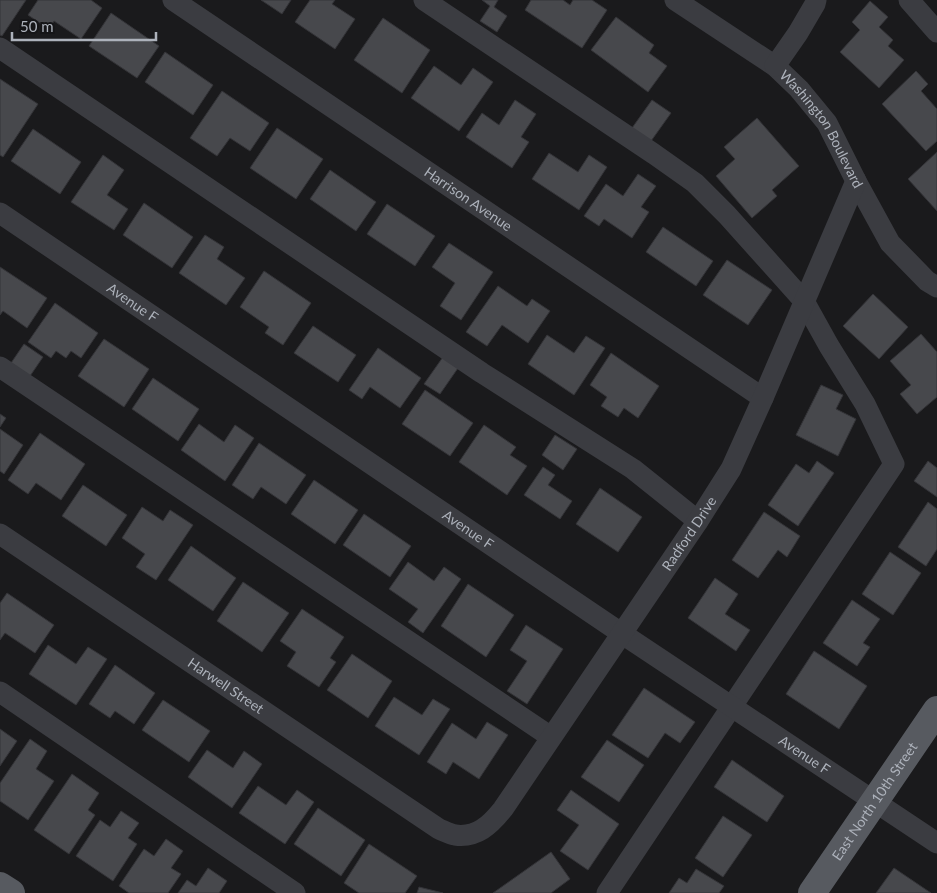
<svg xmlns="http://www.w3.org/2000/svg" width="937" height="893" font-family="Lato,sans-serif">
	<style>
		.building { fill: #47484c; stroke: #343438 }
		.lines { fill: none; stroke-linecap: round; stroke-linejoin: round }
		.minor { stroke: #3b3c41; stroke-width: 21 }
		.major { stroke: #575a60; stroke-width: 28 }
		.labels { text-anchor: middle; stroke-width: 5; stroke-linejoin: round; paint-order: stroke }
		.street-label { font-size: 14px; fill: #adb2bb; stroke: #151517 }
	</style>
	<rect width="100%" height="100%" fill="#1a1a1c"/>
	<g class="building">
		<path d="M0 0H26L2 36 0 35Z"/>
		<path d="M38 0H91L102 8 81 39 54 21 49 29 28 15Z"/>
		<path d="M261 0H291L282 14Z"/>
		<path d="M310 0H335L332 4 355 19 335 49 295 22Z"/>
		<path d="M482 0H498L494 7 507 16 497 32 480 21 490 6Z"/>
		<path d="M531 0H563L570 5 573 0H592L607 10 582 48 525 10Z"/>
		<path d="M870 1 888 17 879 27 893 40 888 46 904 60 879 88 840 52 860 30 852 22Z"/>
		<path d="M111 13 159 46 137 78 89 46Z"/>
		<path d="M616 17 654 45 649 53 667 66 648 92 591 50Z"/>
		<path d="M383 18 430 50 402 93 354 60Z"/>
		<path d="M165 52 213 85 193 115 145 82Z"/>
		<path d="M434 66 461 85 473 68 493 82 459 131 411 98Z"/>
		<path d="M916 71 928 84 921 91 937 109V141L926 151 882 104Z"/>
		<path d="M0 79 38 104 3 157 0 155Z"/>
		<path d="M222 91 269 123 250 151 230 138 217 156 190 138Z"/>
		<path d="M515 100 536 114 521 137 529 142 512 168 466 137 482 113 499 125Z"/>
		<path d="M652 100 671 113 651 141 632 128Z"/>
		<path d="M757 118 799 166 772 190 777 196 752 218 716 176 735 159 724 147Z"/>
		<path d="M277 128 323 159 296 199 250 168Z"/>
		<path d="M33 129 81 162 60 194 11 161Z"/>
		<path d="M937 152V211L908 179Z"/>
		<path d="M549 153 578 172 589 155 607 167 579 210 532 179Z"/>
		<path d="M103 155 124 170 107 195 128 209 114 230 71 202Z"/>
		<path d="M330 170 376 202 356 231 310 199Z"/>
		<path d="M638 174 656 186 641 207 649 212 632 238 604 219 599 226 584 216 606 184 623 196Z"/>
		<path d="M144 203 193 237 172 268 123 235Z"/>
		<path d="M387 204 435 236 415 266 367 234Z"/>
		<path d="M663 227 713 261 696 286 646 252Z"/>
		<path d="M205 235 224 247 217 259 245 278 226 305 179 273Z"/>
		<path d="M449 243 493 272 461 320 440 306 455 283 432 267Z"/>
		<path d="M727 260 772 290 748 325 703 295Z"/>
		<path d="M0 267 47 298 27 328 3 311 0 315Z"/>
		<path d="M264 271 311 303 283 345 265 333 269 327 240 307Z"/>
		<path d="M498 286 527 306 532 299 550 311 528 343 502 325 487 346 466 332Z"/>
		<path d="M873 294 908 327 879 359 843 326Z"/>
		<path d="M55 303 98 333 81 358 71 351 66 358 56 351 51 358 28 342Z"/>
		<path d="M313 326 356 355 338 382 294 353Z"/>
		<path d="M921 334 937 352V397L917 414 900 394 911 385 890 361Z"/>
		<path d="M547 335 574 353 586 336 605 348 574 395 528 364Z"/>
		<path d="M104 339 149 369 124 407 78 376Z"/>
		<path d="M24 344 43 357 30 376 11 363Z"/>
		<path d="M378 348 421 378 400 408 370 387 362 399 349 390Z"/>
		<path d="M611 353 659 386 638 418 624 408 618 417 601 406 607 397 590 385Z"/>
		<path d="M443 357 458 368 440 394 424 384Z"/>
		<path d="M153 378 199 409 178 441 132 409Z"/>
		<path d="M821 385 843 395 836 409 856 419 838 456 796 435Z"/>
		<path d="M425 390 473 423 450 456 402 424Z"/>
		<path d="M0 414 6 418 0 427Z"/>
		<path d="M199 424 224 442 235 425 254 438 225 481 181 450Z"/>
		<path d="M484 425 516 447 510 455 527 466 507 495 459 462Z"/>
		<path d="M0 429 23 445 4 474 0 471Z"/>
		<path d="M40 433 85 464 61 500 36 483 28 494 8 480Z"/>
		<path d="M555 435 577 449 563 470 542 455Z"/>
		<path d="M259 443 306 475 286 504 261 487 253 499 232 485Z"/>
		<path d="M817 461 834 473 798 526 768 505 796 464 809 473Z"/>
		<path d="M928 461 937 468V497L914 481Z"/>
		<path d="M543 467 555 475 548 485 572 501 560 519 524 495Z"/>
		<path d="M314 480 358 510 335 544 291 514Z"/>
		<path d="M83 485 127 515 106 546 62 516Z"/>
		<path d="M600 488 642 517 618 552 576 524Z"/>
		<path d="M928 502 937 509V549L926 566 898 547Z"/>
		<path d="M142 507 163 521 170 510 193 525 156 580 136 567 145 554 122 538Z"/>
		<path d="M764 512 800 536 787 557 778 550 758 578 732 560Z"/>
		<path d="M364 514 411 546 390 577 343 545Z"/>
		<path d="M191 546 236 578 213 611 168 580Z"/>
		<path d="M890 552 921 573 893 615 862 594Z"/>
		<path d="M408 562 434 581 444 567 461 579 423 633 408 622 418 609 389 589Z"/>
		<path d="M715 578 738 594 725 614 750 630 736 651 688 618Z"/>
		<path d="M243 582 289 613 262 652 217 621Z"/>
		<path d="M468 584 514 615 486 657 441 626Z"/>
		<path d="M7 593 54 625 35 653 5 633 0 640V603Z"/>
		<path d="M852 600 880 619 863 643 870 647 857 666 823 643Z"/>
		<path d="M302 609 344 637 330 658 336 662 319 687 287 666 296 652 280 641Z"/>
		<path d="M526 625 563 649 527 704 507 691 527 661 510 650Z"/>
		<path d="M48 645 76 664 88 647 107 659 76 705 29 674Z"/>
		<path d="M814 651 867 686 839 729 786 694Z"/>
		<path d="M352 654 392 681 368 718 327 690Z"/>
		<path d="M115 665 155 693 134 724 115 711 110 718 89 704Z"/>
		<path d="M644 688 695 722 680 743 665 733 648 758 612 735Z"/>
		<path d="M394 697 422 715 433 699 450 709 419 755 375 726Z"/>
		<path d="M163 700 210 731 189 762 142 730Z"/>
		<path d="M487 722 508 735 479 779 453 762 446 774 427 762 452 723 476 739Z"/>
		<path d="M0 729 17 741 0 766Z"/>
		<path d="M30 739 47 751 36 769 54 781 28 820 0 801V783Z"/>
		<path d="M607 740 644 765 619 802 581 777Z"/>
		<path d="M207 750 233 768 244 751 262 764 232 808 188 777Z"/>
		<path d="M732 760 784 796 767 822 714 787Z"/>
		<path d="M72 774 99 793 88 810 95 815 69 854 34 830Z"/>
		<path d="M258 786 286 805 297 790 314 802 285 844 239 813Z"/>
		<path d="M571 790 619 824 588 870 560 851 579 825 557 810Z"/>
		<path d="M318 808 365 840 341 876 294 844Z"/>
		<path d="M121 811 139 823 128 838 137 844 113 881 76 856 100 820 110 827Z"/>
		<path d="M723 816 752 835 723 877 695 858Z"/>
		<path d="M166 839 183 851 171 868 181 874 168 893H129L119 886 144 849 154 856Z"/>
		<path d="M369 844 417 876 405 893H359L344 883Z"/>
		<path d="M551 852 570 879 551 893H493Z"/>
		<path d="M208 868 227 881 219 893H178L187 880 196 886Z"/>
		<path d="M894 868 931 893H876Z"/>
		<path d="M696 869 724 886 719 893H669L679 878 687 883Z"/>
		<path d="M419 887 443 893H417Z"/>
	</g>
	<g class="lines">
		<g class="minor">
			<path id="s1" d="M173 0 763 398"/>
			<path d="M424 0 654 154 695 183 727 215 804 301 829 346 865 404 894 464 607 893"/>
			<path id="s2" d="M675 0 775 66 799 89 827 123 856 181 890 243 927 281 937 287"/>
			<path d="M909 0 937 32"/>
			<path d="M0 48 482 373 633 469 698 521"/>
			<path d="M775 66 798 33 815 4 816 0"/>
			<path id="s3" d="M0 213 621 633 937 843"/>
			<path d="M0 367 551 737"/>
			<path id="s4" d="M0 534 439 829C444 831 450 834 455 835 477 838 490 825 503 809L698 521 731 469 763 398 856 181"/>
			<path d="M0 692 295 893"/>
		</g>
		<g class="major">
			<path d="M0 886 11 893"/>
			<path id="s5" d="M812 893 937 710"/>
		</g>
	</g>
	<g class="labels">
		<g class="street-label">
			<text dy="5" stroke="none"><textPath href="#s2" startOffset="199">Washington Boulevard</textPath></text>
			<text dy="5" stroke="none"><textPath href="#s1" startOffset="356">Harrison Avenue</textPath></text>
			<text dy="5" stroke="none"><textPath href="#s3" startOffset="160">Avenue F</textPath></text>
			<text dy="5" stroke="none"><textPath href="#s3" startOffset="565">Avenue F</textPath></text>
			<text dy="5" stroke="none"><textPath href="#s4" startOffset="936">Radford Drive</textPath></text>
			<text dy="5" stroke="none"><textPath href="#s4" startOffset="272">Harwell Street</textPath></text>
			<text dy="5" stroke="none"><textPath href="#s3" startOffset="970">Avenue F</textPath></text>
			<text dy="5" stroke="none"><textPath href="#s5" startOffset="111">East North 10th Street</textPath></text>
		</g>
	</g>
	<path d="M12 32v8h144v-8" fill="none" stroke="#adb2bb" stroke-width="2.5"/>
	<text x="20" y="32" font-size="15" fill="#adb2bb" stroke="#151517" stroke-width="4" paint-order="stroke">50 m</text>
</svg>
